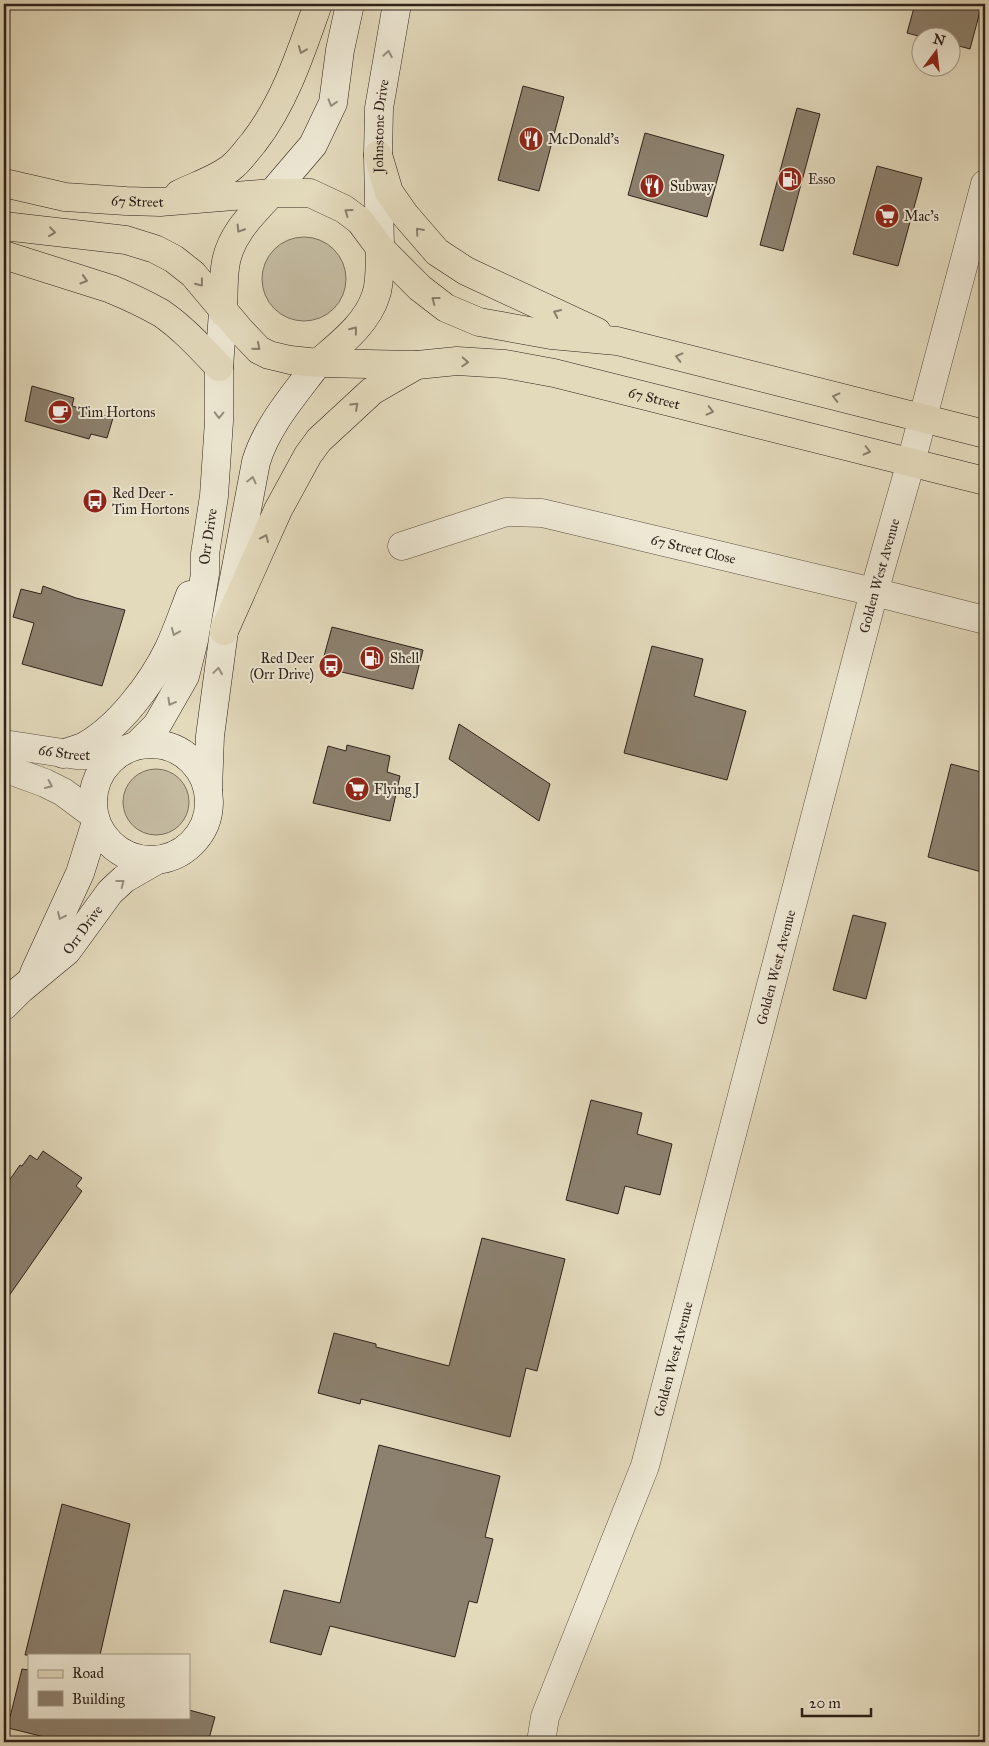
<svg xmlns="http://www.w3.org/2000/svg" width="989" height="1746" font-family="'IM FELL Great Primer',serif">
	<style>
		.green { fill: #c4bba1; stroke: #796e5e }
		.building { fill: #8c816f; stroke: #2e211b }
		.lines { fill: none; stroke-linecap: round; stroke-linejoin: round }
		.street-casing { stroke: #5b4f43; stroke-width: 29 }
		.secondary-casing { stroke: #2e211b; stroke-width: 29 }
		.primary-casing { stroke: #2e211b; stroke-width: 29 }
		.street { stroke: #ede7d3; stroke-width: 28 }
		.secondary { stroke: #ede7d3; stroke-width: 28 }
		.primary { stroke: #e3dabc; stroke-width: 28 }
		.oneway { stroke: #887e6c }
		.oneway2 { stroke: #978e80 }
		.labels { text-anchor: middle; stroke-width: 4; stroke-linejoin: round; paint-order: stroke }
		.street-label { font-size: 14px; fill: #2e211b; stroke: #ede7d3 }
		.poi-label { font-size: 14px; fill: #2e211b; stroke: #ede7d3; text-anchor: start }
	</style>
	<rect width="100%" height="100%" fill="#e3dabc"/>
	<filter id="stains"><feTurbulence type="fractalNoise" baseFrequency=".004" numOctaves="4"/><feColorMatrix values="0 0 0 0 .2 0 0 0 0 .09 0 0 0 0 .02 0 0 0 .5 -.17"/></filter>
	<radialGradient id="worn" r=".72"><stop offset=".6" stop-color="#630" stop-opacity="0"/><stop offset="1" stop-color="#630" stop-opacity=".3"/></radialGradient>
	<g class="green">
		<circle cx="304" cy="279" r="42"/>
		<circle cx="156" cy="802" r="33"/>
	</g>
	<g class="building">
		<path d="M915 4H982L970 49 952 44V38H926L907 33Z"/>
		<path d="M523 86 564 97 539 191 498 180Z"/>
		<path d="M797 108 820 114 783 251 760 245Z"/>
		<path d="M645 133 724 155 707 217 628 195Z"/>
		<path d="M877 166 922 178 898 266 853 254Z"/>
		<path d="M32 386 74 398 72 406 113 418 107 438 91 434 89 439 25 421Z"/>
		<path d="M43 586 76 598 125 610 102 686 22 664 34 623 13 617 21 589 41 594Z"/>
		<path d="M332 627 423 650 413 689 321 667Z"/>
		<path d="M652 646 703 659 694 696 746 711 727 780 624 753Z"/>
		<path d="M459 724 550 784 539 821 449 759Z"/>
		<path d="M347 745 390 756 387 772 400 776 390 821 313 803 328 746 346 751Z"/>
		<path d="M951 764 985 773V873L928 857Z"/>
		<path d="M853 915 886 923 866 999 833 990Z"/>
		<path d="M591 1100 642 1113 637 1134 672 1144 660 1195 625 1186 618 1214 566 1200Z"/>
		<path d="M43 1151 82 1178 76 1186 82 1191 4 1303V1188L20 1165 22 1166 30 1155 37 1160Z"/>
		<path d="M482 1238 565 1259 537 1371 526 1368 510 1437 361 1399 360 1404 318 1393 334 1333 376 1344V1347L449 1366Z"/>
		<path d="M379 1445 500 1476 485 1537 493 1539 477 1603 469 1601 455 1657 330 1626 321 1655 270 1642 284 1590 340 1603Z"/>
		<path d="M62 1504 130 1524 100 1655H25Z"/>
		<path d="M22 1669 29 1670V1717H189V1710L215 1717 208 1742H65L4 1727V1717H10Z"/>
	</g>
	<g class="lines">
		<defs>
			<g id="street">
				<path id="s1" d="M402 546 506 512 542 513 874 592 985 620"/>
				<path id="s2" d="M4 744 76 755H97L124 750"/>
				<path d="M4 768 45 783 63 792 94 815"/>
				<path id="s3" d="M541 1742 545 1717 645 1466 874 592 911 462 985 184"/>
			</g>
			<g id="secondary">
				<path d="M272 193 313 145 333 103 340 50 350 4"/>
				<path id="s4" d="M380 248 378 155 379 108 397 4"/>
				<circle cx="151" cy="802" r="58"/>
				<path id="s5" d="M138 744 157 725 185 676 194 640 205 574V554L214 496 219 421V367L223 312"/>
				<path d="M63 754C70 751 78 749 85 746 119 727 152 683 169 648 177 631 183 613 190 595"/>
				<path d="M208 789 210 736 224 631 256 462C267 425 295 394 318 363"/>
				<path d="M34 973 80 873 96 822"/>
				<path id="s6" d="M4 1006 20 990 67 951 110 892 124 879 157 860"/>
			</g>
			<g id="primary">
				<path d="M378 155 389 192 405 215 437 252 466 271 597 332"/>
				<path id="s7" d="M4 183 65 197 126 201 160 202 272 193H310L344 209 360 221 380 248 420 288 446 308 479 322 551 335 617 341 985 434"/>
				<path d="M179 194C197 185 218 179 233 166 241 159 247 150 254 142 285 102 301 52 318 4"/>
				<path id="s8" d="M4 226 126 240 155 249 174 259 193 274 240 330 259 350 269 355 290 360 318 363 417 365 457 361 505 364 554 373 985 481"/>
				<path d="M4 255 111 289C128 296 145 304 161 313 183 328 201 348 219 367"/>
				<path d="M223 312C224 297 223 283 225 268 228 237 252 214 272 193"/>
				<path d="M318 363C340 344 367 324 376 295 381 281 379 263 380 248"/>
				<path d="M224 631 278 510 308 455 319 440 372 391 417 365"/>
			</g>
		</defs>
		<use href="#street" class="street-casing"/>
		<use href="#secondary" class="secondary-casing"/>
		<use href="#primary" class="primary-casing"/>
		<use href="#street" class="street"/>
		<use href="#secondary" class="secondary"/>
		<use href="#primary" class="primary"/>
	</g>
	<defs><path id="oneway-chevron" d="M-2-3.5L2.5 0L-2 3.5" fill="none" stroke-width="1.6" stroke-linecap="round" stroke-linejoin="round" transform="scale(1.25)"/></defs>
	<g class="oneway">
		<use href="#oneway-chevron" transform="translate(302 50) rotate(112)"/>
		<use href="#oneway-chevron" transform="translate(348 212) rotate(-144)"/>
		<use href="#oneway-chevron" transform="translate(240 229) rotate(122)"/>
		<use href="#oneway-chevron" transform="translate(419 231) rotate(-131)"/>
		<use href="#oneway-chevron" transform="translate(52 232) rotate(7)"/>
		<use href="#oneway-chevron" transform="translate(84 280) rotate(17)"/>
		<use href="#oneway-chevron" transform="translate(200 283) rotate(52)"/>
		<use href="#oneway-chevron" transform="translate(435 300) rotate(-143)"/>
		<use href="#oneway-chevron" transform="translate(557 313) rotate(-155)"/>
		<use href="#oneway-chevron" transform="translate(354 330) rotate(-51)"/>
		<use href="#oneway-chevron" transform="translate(257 347) rotate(40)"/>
		<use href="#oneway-chevron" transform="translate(679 357) rotate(-166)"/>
		<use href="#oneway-chevron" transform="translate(465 362) rotate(3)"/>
		<use href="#oneway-chevron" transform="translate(836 397) rotate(-166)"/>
		<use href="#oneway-chevron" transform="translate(355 406) rotate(-43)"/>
		<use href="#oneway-chevron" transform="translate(710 411) rotate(14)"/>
		<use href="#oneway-chevron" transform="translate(867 451) rotate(14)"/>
		<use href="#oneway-chevron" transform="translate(265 538) rotate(-66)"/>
	</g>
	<g class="oneway2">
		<use href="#oneway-chevron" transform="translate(388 54) rotate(-80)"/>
		<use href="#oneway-chevron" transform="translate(332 103) rotate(107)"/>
		<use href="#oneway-chevron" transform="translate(219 415) rotate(91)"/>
		<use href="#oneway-chevron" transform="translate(252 480) rotate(-77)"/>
		<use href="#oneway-chevron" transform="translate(175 632) rotate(112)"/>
		<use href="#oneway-chevron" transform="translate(218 671) rotate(-82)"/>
		<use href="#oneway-chevron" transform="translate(171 702) rotate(119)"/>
		<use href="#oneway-chevron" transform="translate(49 785) rotate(25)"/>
		<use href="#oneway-chevron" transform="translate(121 883) rotate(-38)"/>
		<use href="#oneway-chevron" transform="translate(61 916) rotate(115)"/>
	</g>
	<defs>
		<symbol id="restaurant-disc" viewBox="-11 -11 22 22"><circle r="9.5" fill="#8f2418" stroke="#ede7d3"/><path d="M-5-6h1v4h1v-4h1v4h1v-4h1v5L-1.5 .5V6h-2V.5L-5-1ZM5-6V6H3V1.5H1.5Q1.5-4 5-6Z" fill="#fff"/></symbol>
		<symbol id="fuel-disc" viewBox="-11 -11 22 22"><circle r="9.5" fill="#8f2418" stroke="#ede7d3"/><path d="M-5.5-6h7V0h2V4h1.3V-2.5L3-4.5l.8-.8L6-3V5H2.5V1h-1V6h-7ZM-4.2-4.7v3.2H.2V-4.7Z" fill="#fff"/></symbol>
		<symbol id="supermarket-disc" viewBox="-11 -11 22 22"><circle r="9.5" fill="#8f2418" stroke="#ede7d3"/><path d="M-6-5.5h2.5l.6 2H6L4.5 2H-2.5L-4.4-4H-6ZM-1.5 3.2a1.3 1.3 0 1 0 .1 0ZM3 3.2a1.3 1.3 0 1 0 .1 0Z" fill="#fff"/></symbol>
		<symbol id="cafe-disc" viewBox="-11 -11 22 22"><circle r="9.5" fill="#8f2418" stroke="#ede7d3"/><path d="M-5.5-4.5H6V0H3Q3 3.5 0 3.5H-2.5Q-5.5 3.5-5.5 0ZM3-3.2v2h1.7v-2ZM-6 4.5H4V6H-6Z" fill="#fff"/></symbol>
		<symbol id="bus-disc" viewBox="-11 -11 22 22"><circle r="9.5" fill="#8f2418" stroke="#ede7d3"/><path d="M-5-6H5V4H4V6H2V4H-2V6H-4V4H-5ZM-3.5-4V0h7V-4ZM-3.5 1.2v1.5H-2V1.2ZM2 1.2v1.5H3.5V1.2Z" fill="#fff"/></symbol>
	</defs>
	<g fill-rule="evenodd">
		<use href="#restaurant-disc" x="517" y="125" width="28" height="28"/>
		<use href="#fuel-disc" x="776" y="165" width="28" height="28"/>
		<use href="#restaurant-disc" x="638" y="172" width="28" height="28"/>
		<use href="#supermarket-disc" x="873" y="202" width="28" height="28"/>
		<use href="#cafe-disc" x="46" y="398" width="28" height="28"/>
		<use href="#bus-disc" x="81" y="487" width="28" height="28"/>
		<use href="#fuel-disc" x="358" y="644" width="28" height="28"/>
		<use href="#bus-disc" x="317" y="652" width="28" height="28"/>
		<use href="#supermarket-disc" x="343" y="775" width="28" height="28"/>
	</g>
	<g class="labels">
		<g class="street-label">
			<text dy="5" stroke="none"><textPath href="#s4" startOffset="122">Johnstone Drive</textPath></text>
			<text dy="5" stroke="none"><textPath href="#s7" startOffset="135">67 Street</textPath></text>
			<text dy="5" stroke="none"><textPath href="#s8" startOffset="701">67 Street</textPath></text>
			<text dy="5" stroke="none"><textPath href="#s5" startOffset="225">Orr Drive</textPath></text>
			<text dy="5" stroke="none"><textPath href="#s1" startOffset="301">67 Street Close</textPath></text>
			<text dy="5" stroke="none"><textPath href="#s3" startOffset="1216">Golden West Avenue</textPath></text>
			<text dy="5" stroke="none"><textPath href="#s2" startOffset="61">66 Street</textPath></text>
			<text dy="5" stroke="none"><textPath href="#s6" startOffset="110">Orr Drive</textPath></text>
			<text dy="5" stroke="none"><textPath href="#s3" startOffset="811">Golden West Avenue</textPath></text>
			<text dy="5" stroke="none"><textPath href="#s3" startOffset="406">Golden West Avenue</textPath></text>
		</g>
		<g class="poi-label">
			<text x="548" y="144">McDonald's</text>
			<text x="808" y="184">Esso</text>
			<text x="670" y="191">Subway</text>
			<text x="904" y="221">Mac's</text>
			<text x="78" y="417">Tim Hortons</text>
			<text x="112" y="498">Red Deer -<tspan x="112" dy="16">Tim Hortons</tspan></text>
			<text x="314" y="663" text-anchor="end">Red Deer<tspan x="314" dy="16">(Orr Drive)</tspan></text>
			<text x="390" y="663">Shell</text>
			<text x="374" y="794">Flying J</text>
		</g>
	</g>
	<rect width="989" height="1746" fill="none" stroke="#e3dabc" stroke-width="20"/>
	<rect x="5" y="5" width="979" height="1736" fill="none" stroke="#2e211b" stroke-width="2.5"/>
	<rect x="10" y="10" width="969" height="1726" fill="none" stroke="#2e211b"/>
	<rect x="28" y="1654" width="162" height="65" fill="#ede7d3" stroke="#a19889"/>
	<rect x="38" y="1670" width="25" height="8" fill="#e3dabc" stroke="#a19889"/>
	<text x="72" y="1678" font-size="15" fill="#2e211b">Road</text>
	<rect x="38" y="1691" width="25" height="15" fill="#8c816f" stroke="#a19889"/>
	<text x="72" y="1704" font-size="15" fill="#2e211b">Building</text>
	<g transform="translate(936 52) rotate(15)"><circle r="24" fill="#ede7d3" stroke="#a19889"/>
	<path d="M0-4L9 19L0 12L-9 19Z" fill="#8f2418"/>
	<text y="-8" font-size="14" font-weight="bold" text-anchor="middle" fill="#2e211b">N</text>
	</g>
	<path d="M802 1708v8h69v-8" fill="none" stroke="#2e211b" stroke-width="2.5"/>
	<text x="809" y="1708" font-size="15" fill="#2e211b" stroke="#ede7d3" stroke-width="4" paint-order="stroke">20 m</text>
	<rect width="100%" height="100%" filter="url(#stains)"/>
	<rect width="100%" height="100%" fill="url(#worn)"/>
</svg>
